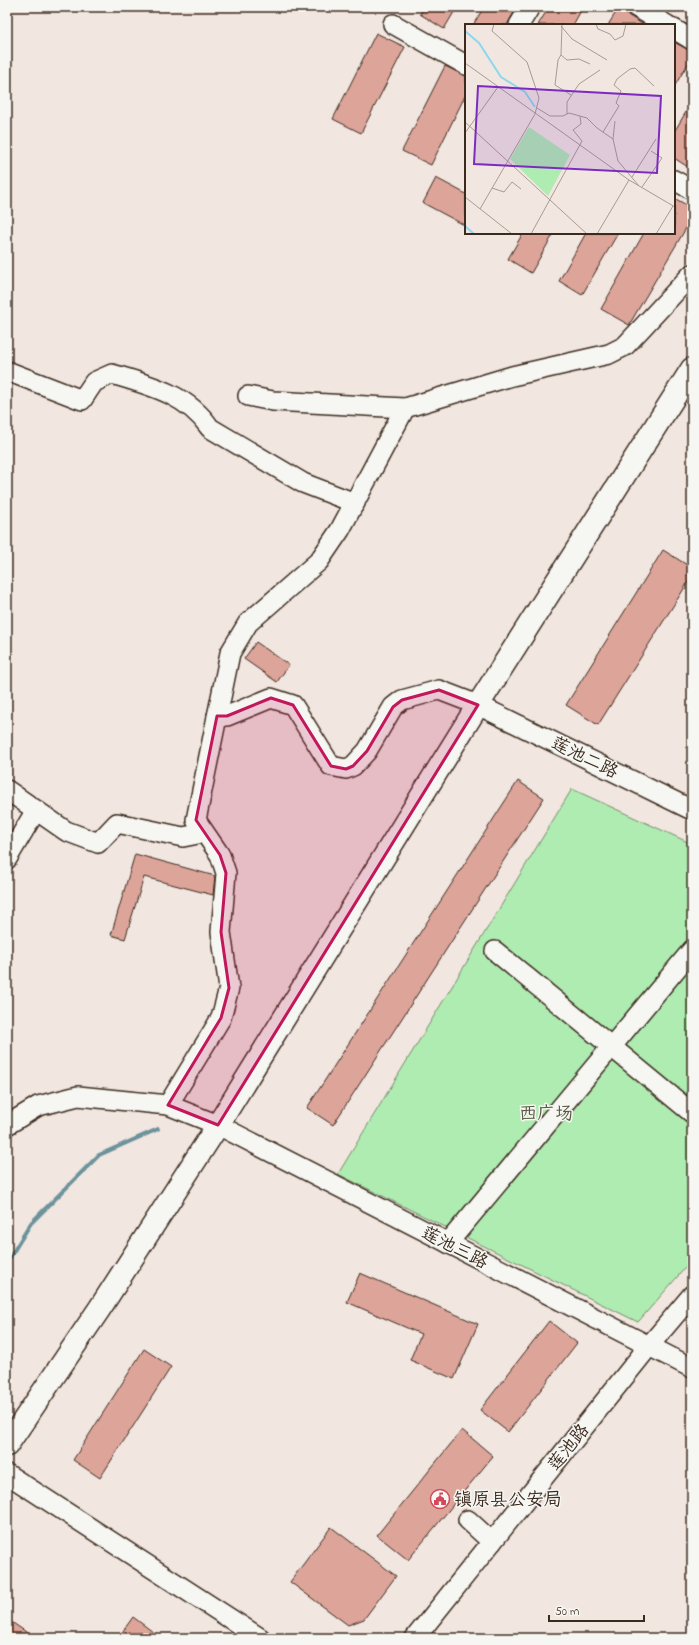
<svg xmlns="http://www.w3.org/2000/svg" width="699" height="1645" font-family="'Indie Flower','LXGW WenKai TC',sans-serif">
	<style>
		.green { fill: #afecb2; stroke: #758b68 }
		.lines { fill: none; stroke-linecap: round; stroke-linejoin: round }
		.stream { stroke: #6c929b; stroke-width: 4 }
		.building { fill: #dda499; stroke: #3b2a1e }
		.minor-casing { stroke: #3b2a1e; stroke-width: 22 }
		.major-casing { stroke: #3b2a1e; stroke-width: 25 }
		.minor { stroke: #f6f6f2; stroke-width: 19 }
		.major { stroke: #f6f6f2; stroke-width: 22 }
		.marked { fill: #c2185b; fill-opacity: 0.2; stroke: #c2185b; stroke-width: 3; stroke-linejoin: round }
		.labels { text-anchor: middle; stroke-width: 3; stroke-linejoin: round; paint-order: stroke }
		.street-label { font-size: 18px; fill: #3b2a1e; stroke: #f6f6f2 }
		.park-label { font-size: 18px; fill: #585a43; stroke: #f6f6f2 }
		.poi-label { font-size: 18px; fill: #3b2a1e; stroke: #f6f6f2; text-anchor: start }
		.inset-river { fill: none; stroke: #8dd8ee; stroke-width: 2 }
		.inset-road { fill: none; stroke: #a89b92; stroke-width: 1 }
		.view { fill: #7b2cbf; fill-opacity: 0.15; stroke: #7b2cbf; stroke-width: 2 }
		.inset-edge { fill: none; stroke: #3b2a1e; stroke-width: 2 }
	</style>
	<rect width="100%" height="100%" fill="#f1e6e0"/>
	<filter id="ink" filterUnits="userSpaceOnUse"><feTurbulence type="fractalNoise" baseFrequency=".025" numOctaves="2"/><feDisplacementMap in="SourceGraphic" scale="8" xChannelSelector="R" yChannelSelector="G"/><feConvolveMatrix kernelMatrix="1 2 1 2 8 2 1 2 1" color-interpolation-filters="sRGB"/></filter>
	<g filter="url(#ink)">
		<path class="green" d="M572 789 692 844V1260L638 1322 338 1174Z"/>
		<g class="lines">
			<path class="stream" d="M7 1262 31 1223 99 1155 158 1129"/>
		</g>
		<g class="building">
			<path d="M424 7H457L444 29 420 14Z"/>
			<path d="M484 7H517L507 25H473Z"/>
			<path d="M549 7H583L573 25H538Z"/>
			<path d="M618 9 644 25H608Z"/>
			<path d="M376 33 405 47 361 133 333 119Z"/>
			<path d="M674 42 692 51V57L674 87Z"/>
			<path d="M445 66 466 76V94L431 165 402 151Z"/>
			<path d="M692 102V160L688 167 674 158V132Z"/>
			<path d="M436 178 466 194V226L423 203Z"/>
			<path d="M674 198 692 208V218L629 325 601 309 644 233H674Z"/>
			<path d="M523 233H554L531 273 508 259Z"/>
			<path d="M586 233H618L582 295 559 281Z"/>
			<path d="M663 550 692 568V576L598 725 566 705Z"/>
			<path d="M256 642 289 665 277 682 244 659Z"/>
			<path d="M518 781 544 798 333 1125 307 1108Z"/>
			<path d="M135 854 215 876 213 895 144 877 125 939 111 935Z"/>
			<path d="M360 1273 478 1324 454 1379 410 1360 421 1334 347 1302Z"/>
			<path d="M549 1321 577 1343 508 1432 480 1410Z"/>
			<path d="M144 1349 171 1367 100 1478 73 1460Z"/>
			<path d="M462 1430 493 1456 408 1560 377 1535Z"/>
			<path d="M331 1527 396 1576 364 1619 348 1625 290 1582Z"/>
			<path d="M133 1617 161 1638H118Z"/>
			<path d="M7 1619 35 1638H7Z"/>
		</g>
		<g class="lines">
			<defs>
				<g id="minor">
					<path d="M636 7 667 25"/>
					<path d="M393 24 466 65"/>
					<path d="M519 25 530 7"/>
					<path d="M674 29 692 40"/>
					<path d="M674 180 692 190"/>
					<path d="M7 371 82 400 94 382 112 374C149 385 187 394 210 428L303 483 355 503"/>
					<path d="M248 396 273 401 405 408 512 376 609 354 625 346 692 274"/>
					<path d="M217 716H227L271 698 293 705 331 766 346 769 353 766 367 751 393 707 402 700 439 690 478 705 692 810"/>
					<path d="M7 790 66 831 98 843 117 823 183 837 203 833"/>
					<path d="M7 859 36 810"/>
					<path d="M495 951 692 1113"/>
					<path d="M168 1105 221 1018 229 988 221 932 226 873 220 855 196 820 230 653 248 623 319 561 340 530 405 408"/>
					<path d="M7 1125 38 1106 78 1096 168 1105 218 1125 692 1368"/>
					<path d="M448 1243 692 950"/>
					<path d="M7 1474 260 1638"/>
					<path d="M468 1520 492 1542"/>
					<path d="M415 1638 649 1346 692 1295"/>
				</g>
				<path id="major" d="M7 1445 100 1308 218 1125 478 705 692 369"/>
			</defs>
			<use href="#minor" class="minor-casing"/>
			<use href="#major" class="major-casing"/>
			<use href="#minor" class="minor"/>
			<use href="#major" class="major"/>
		</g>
	</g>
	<path class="marked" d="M439 690 478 705 218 1125 168 1105 221 1018 229 988 221 932 226 873 220 855 196 820 217 716H227L271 698 293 705 331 766 346 769 353 766 367 751 393 707 402 700Z"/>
	<defs>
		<symbol id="civic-ring" viewBox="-11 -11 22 22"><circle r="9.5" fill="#f6f6f2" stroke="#d1495b" stroke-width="1.5"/><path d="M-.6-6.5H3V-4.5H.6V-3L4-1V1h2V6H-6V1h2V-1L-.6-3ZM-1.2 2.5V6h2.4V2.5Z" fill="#d1495b"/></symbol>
	</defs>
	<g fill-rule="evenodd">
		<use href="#civic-ring" x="429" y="1488" width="22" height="22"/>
	</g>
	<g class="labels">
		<g class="street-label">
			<text transform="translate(585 757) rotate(26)" y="6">莲池二路</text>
			<text transform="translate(455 1247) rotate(27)" y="6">莲池三路</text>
			<text transform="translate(568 1447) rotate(-51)" y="6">莲池路</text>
		</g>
		<g class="park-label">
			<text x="546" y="1119">西广场</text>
		</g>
		<g class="poi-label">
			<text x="454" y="1505">镇原县公安局</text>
		</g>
	</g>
	<g transform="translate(465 24)">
		<rect width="210" height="210" fill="#f1e6e0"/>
		<path d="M64 103 105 131 83 172 45 135Z" fill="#afecb2"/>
		<path class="inset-river" d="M0 7 14 19 36 53 60 68 70 83M0 202 9 210"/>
		<path class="inset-road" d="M97 0 96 31 102 36 114 35 125 40M131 0 133 5 145 10 150 16 158 12 161 0M96 2 107 15 142 36M96 31 93 36 90 61 106 71M0 39 164 156 210 183M72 84 85 92H98L104 89 122 94 132 104 148 115M102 90V78L114 60 135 46M150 97 148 115 153 137 174 162M0 98 122 210M138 108 154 82 151 79 156 67 149 61 152 55 165 45 170 44 189 62M0 109 33 63M167 153 191 115M177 163 197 134 186 127M27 164 39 168 47 158 56 165M0 173 47 210M15 185 70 90 74 74 62 38 27 7 29 0M66 210 117 117 108 106 116 100 115 92M132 210 164 156M191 210 208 182"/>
		<path class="view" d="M13 62 196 72 192 149 9 140Z"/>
		<rect width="210" height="210" class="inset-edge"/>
	</g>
	<rect width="699" height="1645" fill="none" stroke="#f6f6f2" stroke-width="24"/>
	<rect x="12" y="12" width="675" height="1621" fill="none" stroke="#3b2a1e" stroke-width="1.5" filter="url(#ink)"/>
	<path d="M549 1615v6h95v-6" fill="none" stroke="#3b2a1e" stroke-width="2"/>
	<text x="555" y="1615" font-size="12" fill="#3b2a1e" stroke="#f6f6f2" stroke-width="3" paint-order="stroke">50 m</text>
</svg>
